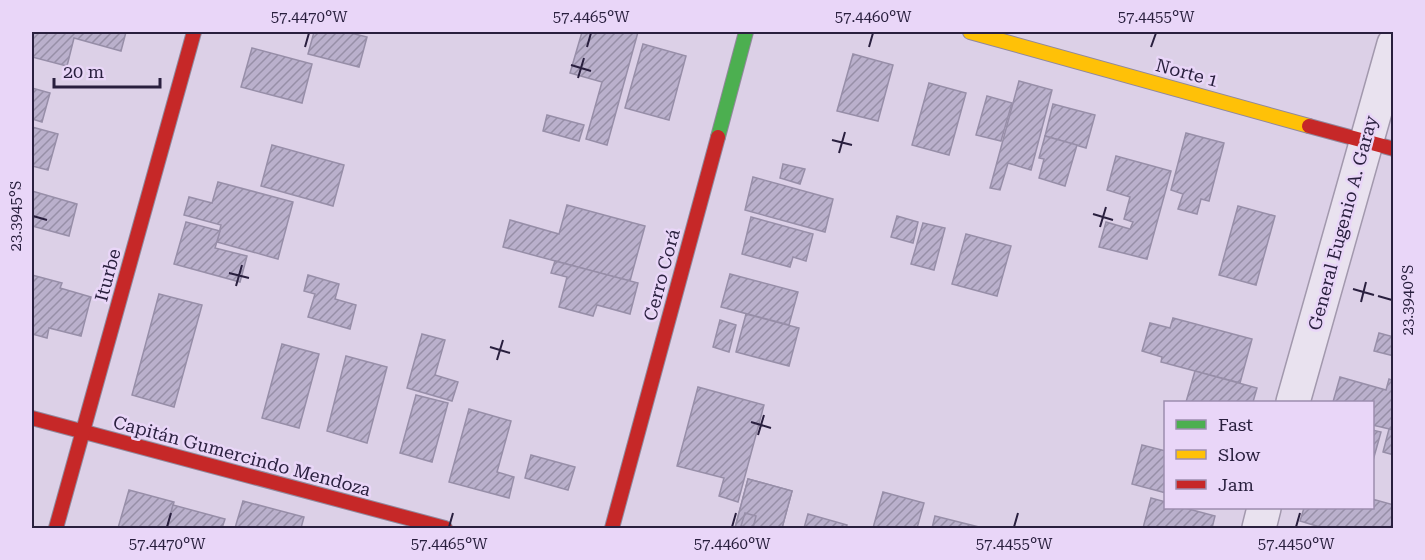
<svg xmlns="http://www.w3.org/2000/svg" width="1425" height="560" font-family="'Roboto Serif',serif">
	<style>
		.building { fill: url(#building-hatch); stroke: #978ea8; stroke-width: 1.5; fill-rule: evenodd }
		.lines { fill: none; stroke-linecap: round; stroke-linejoin: round }
		.street-casing { stroke: #a298ad; stroke-width: 36 }
		.fast-casing { stroke: #91889c; stroke-width: 16 }
		.slow-casing { stroke: #91889c; stroke-width: 16 }
		.jam-casing { stroke: #91889c; stroke-width: 16 }
		.street { stroke: #e9e2ef; stroke-width: 33 }
		.fast { stroke: #4caf50; stroke-width: 14 }
		.slow { stroke: #ffc107; stroke-width: 14 }
		.jam { stroke: #c62828; stroke-width: 14 }
		.ticks { fill: none; stroke: #291f3e; stroke-width: 2 }
		.labels { text-anchor: middle; stroke-width: 5; stroke-linejoin: round; paint-order: stroke }
		.street-label { font-size: 18px; fill: #291f3e; stroke: #e9d6f8 }
		.neatline { fill: none; stroke: #291f3e; stroke-width: 2 }
		.ticks-label { font-size: 15px; text-anchor: middle; fill: #291f3e }
	</style>
	<defs>
		<pattern id="building-hatch" width="6" height="6" patternUnits="userSpaceOnUse" patternTransform="scale(1.5)"><rect width="6" height="6" fill="#bab0cc"/><path d="M-1 1l2-2M0 6l6-6M5 7l2-2" fill="none" stroke="#978fa7"/></pattern>
	</defs>
	<rect width="100%" height="100%" fill="#dcd0e7"/>
	<g class="building">
		<path d="M32 32H126L121 51 74 38 67 66 32 57Z"/>
		<path d="M314 32H347L367 37 359 67 308 54Z"/>
		<path d="M582 32H638L607 145 586 139 602 82 570 73Z"/>
		<path d="M643 44 686 56 669 120 625 108Z"/>
		<path d="M252 48 312 64 302 103 241 87Z"/>
		<path d="M853 54 893 65 878 121 837 111Z"/>
		<path d="M1019 81 1052 90 1031 170 1008 163 1000 190 990 188Z"/>
		<path d="M929 83 966 93 949 155 912 145Z"/>
		<path d="M32 88 50 93 42 122 32 119Z"/>
		<path d="M987 96 1012 103 1001 141 976 135Z"/>
		<path d="M1053 104 1095 115 1086 148 1045 136Z"/>
		<path d="M547 115 584 125 579 141 543 131Z"/>
		<path d="M32 127 58 134 48 170 32 166Z"/>
		<path d="M1186 133 1224 143 1209 201 1201 199 1197 214 1178 209 1183 194 1171 190Z"/>
		<path d="M1045 136 1077 145 1065 186 1039 178 1044 159 1039 158Z"/>
		<path d="M272 145 344 165 333 206 261 186Z"/>
		<path d="M1116 156 1171 171 1147 259 1099 247 1106 222 1130 229 1133 222 1124 219 1130 197 1107 190Z"/>
		<path d="M783 164 805 169 800 184 780 178Z"/>
		<path d="M753 177 833 199 825 232 745 210Z"/>
		<path d="M218 182 293 202 278 259 217 242 221 225 184 215 189 197 212 203Z"/>
		<path d="M32 191 77 204 69 236 32 226Z"/>
		<path d="M567 205 645 226 630 281 503 247 510 220 559 234Z"/>
		<path d="M1238 206 1275 216 1256 285 1219 275Z"/>
		<path d="M897 216 918 222 913 243 891 237Z"/>
		<path d="M751 217 813 234 806 261 793 257 790 267 742 254Z"/>
		<path d="M186 222 220 231 215 248 247 256 240 282 174 264Z"/>
		<path d="M923 223 945 228 934 270 911 264Z"/>
		<path d="M966 234 1011 246 997 296 952 284Z"/>
		<path d="M555 261 638 283 630 314 597 305 593 316 559 307 567 277 551 273Z"/>
		<path d="M730 274 798 292 789 325 721 307Z"/>
		<path d="M32 275 62 283 60 288 91 297 81 336 49 328 47 338 32 334Z"/>
		<path d="M308 275 339 284 335 299 356 305 350 329 308 317 315 294 304 291Z"/>
		<path d="M159 294 202 305 174 407 132 395Z"/>
		<path d="M746 314 799 328 789 366 736 352Z"/>
		<path d="M1173 318 1252 339 1240 383 1161 362 1162 357 1142 351 1150 323 1170 328Z"/>
		<path d="M720 320 736 325 729 352 713 347Z"/>
		<path d="M1379 333 1394 337V356L1374 351Z"/>
		<path d="M422 334 445 340 435 375 458 382 452 401 407 388Z"/>
		<path d="M282 344 319 354 299 428 262 418Z"/>
		<path d="M346 356 387 367 367 443 327 431Z"/>
		<path d="M1195 371 1257 388 1253 402H1186Z"/>
		<path d="M1340 377 1386 390 1389 379 1394 381V430L1372 425V402H1333Z"/>
		<path d="M698 387 764 405 738 502 719 496 724 478 677 466Z"/>
		<path d="M416 395 448 403 432 462 400 453Z"/>
		<path d="M469 409 511 421 497 472 514 477 509 498 449 482Z"/>
		<path d="M1389 429 1394 430V455L1383 452Z"/>
		<path d="M1372 430 1381 432 1372 464Z"/>
		<path d="M1142 445 1166 451V493L1132 484Z"/>
		<path d="M531 455 575 467 568 490 525 478Z"/>
		<path d="M748 479 792 491 782 528H735ZM745 513 756 516 753 528 741 526Z"/>
		<path d="M748 479 792 491 782 528H735Z"/>
		<path d="M129 490 174 502 167 528H118Z"/>
		<path d="M883 492 924 503 917 528H873Z"/>
		<path d="M1151 498 1166 502V508H1185L1215 516 1212 528H1143Z"/>
		<path d="M1372 499 1394 505V528H1323L1300 521 1304 508H1372Z"/>
		<path d="M243 501 304 517 301 528H235Z"/>
		<path d="M173 505 225 519 222 528H167Z"/>
		<path d="M745 513 756 516 753 528 741 526Z"/>
		<path d="M808 514 847 525 846 528H804Z"/>
		<path d="M935 516 983 528H932Z"/>
	</g>
	<g class="lines">
		<defs>
			<g id="street">
				<path d="M1293 402 1394 44"/>
				<path d="M1259 528 1264 508"/>
			</g>
			<path id="fast" d="M718 137 746 32"/>
			<path id="slow" d="M970 32 1309 126"/>
			<g id="jam">
				<path d="M1309 126 1394 149"/>
				<path d="M32 418 445 528"/>
				<path d="M56 528 194 32"/>
				<path d="M612 528 718 137"/>
			</g>
		</defs>
		<use href="#street" class="street-casing"/>
		<use href="#fast" class="fast-casing"/>
		<use href="#slow" class="slow-casing"/>
		<use href="#jam" class="jam-casing"/>
		<use href="#street" class="street"/>
		<use href="#fast" class="fast"/>
		<use href="#slow" class="slow"/>
		<use href="#jam" class="jam"/>
	</g>
	<path class="ticks" d="M305 47 309 33M587 47 591 33M869 47 873 33M1151 47 1156 33M571 65 591 71M578 78 584 58M832 140 852 145M839 153 845 132M1093 214 1113 220M33 216 47 220M1100 227 1106 207M229 273 249 278M236 286 242 265M1353 289 1374 295M1378 296 1392 300M1361 302 1366 282M490 347 510 353M497 360 503 340M751 422 771 428M758 435 764 415M167 527 171 513M449 527 453 513M732 527 736 513M1014 527 1018 513M1296 527 1300 513"/>
	<g class="labels">
		<g class="street-label">
			<text transform="translate(1187 73) rotate(15)" y="6">Norte 1</text>
			<text transform="translate(1343 223) rotate(-75)" y="6">General Eugenio A. Garay</text>
			<text transform="translate(108 275) rotate(-75)" y="6">Iturbe</text>
			<text transform="translate(662 275) rotate(-75)" y="6">Cerro Corá</text>
			<text transform="translate(242 456) rotate(15)" y="6">Capitán Gumercindo Mendoza</text>
		</g>
	</g>
	<rect width="1425" height="560" fill="none" stroke="#e9d6f8" stroke-width="66"/>
	<rect x="1164" y="401" width="210" height="108" fill="#e9d6f8" stroke="#9c8dae" stroke-width="1.5"/>
	<rect x="1176" y="420" width="30" height="9" fill="#4caf50" stroke="#9c8dae" stroke-width="1.5"/>
	<text x="1218" y="431" font-size="18" fill="#291f3e">Fast</text>
	<rect x="1176" y="450" width="30" height="9" fill="#ffc107" stroke="#9c8dae" stroke-width="1.5"/>
	<text x="1218" y="461" font-size="18" fill="#291f3e">Slow</text>
	<rect x="1176" y="480" width="30" height="9" fill="#c62828" stroke="#9c8dae" stroke-width="1.5"/>
	<text x="1218" y="491" font-size="18" fill="#291f3e">Jam</text>
	<path d="M54 78v9h106v-9" fill="none" stroke="#291f3e" stroke-width="3"/>
	<text x="63" y="78" font-size="18" fill="#291f3e" stroke="#e9d6f8" stroke-width="4.5" paint-order="stroke">20 m</text>
	<rect x="33" y="33" width="1359" height="494" class="neatline"/>
	<g class="ticks-label">
		<text x="309" y="22">57.4470°W</text>
		<text x="591" y="22">57.4465°W</text>
		<text x="873" y="22">57.4460°W</text>
		<text x="1156" y="22">57.4455°W</text>
		<text transform="translate(16 216) rotate(-90)" y="5">23.3945°S</text>
		<text transform="translate(1408 300) rotate(-90)" y="5">23.3940°S</text>
		<text x="167" y="549">57.4470°W</text>
		<text x="449" y="549">57.4465°W</text>
		<text x="732" y="549">57.4460°W</text>
		<text x="1014" y="549">57.4455°W</text>
		<text x="1296" y="549">57.4450°W</text>
	</g>
</svg>
